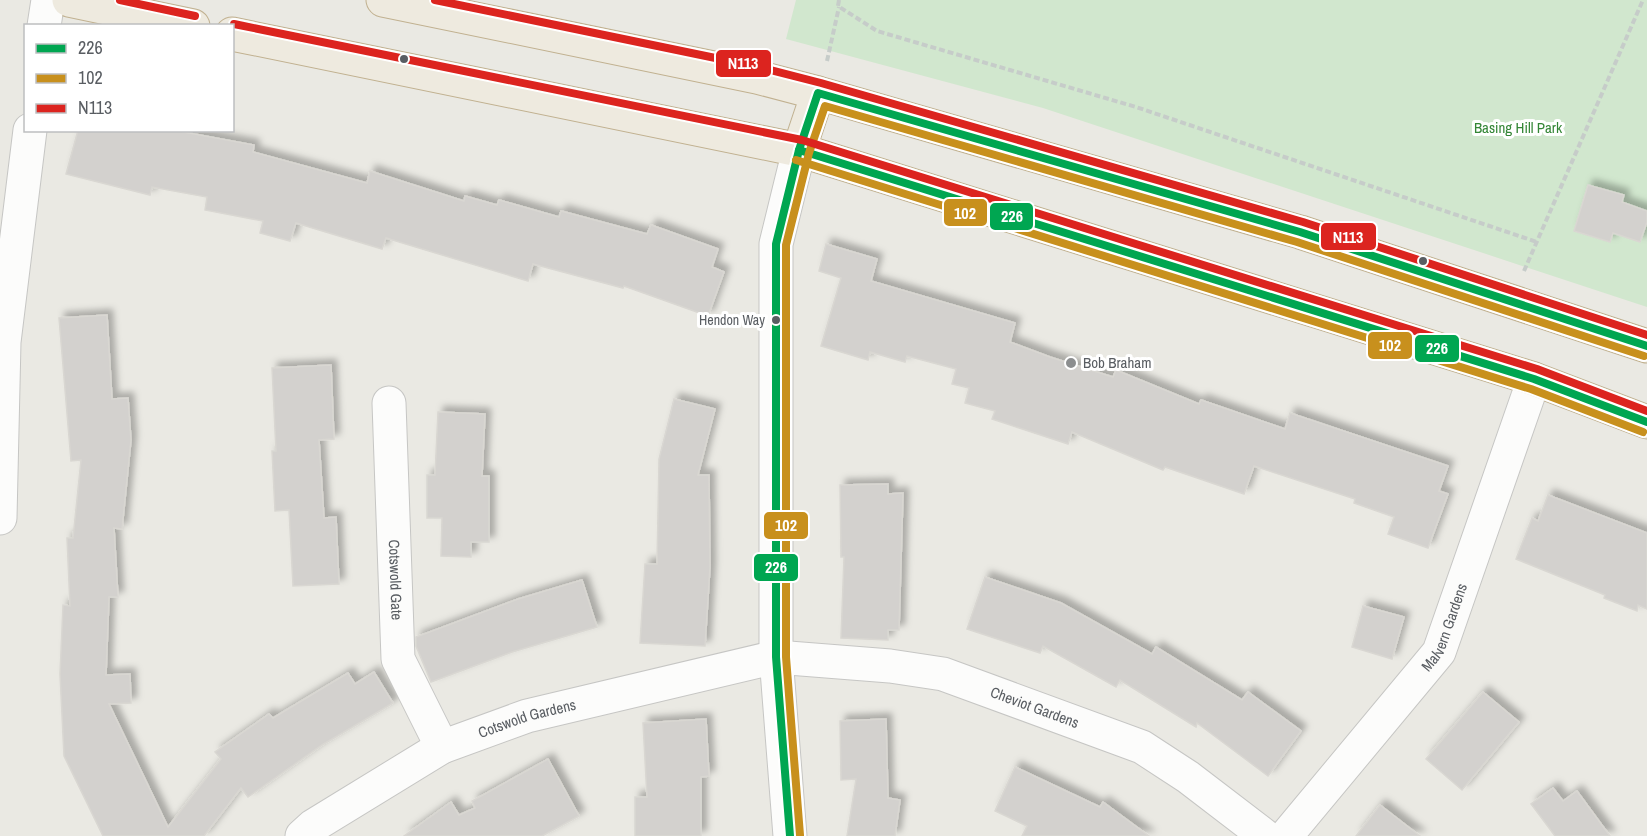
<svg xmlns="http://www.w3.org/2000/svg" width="1647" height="836" font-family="'Archivo Narrow',sans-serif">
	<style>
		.green { fill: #d1e7ce }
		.building { fill: #d3d1ce; stroke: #d9d7d2; stroke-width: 1.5; filter: url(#shadow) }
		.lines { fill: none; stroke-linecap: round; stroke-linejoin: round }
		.minor-casing { stroke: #c6c6c4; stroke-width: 35 }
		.highway-casing { stroke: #c1b190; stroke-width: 35 }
		.path { stroke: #c6ccc9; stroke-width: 4; stroke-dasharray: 6 3; stroke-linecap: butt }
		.minor { stroke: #fcfcfb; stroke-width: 33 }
		.highway { stroke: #eeeadf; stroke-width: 33 }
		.bus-1-casing { stroke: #fff; stroke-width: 12 }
		.bus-2-casing { stroke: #fff; stroke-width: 12 }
		.bus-3-casing { stroke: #fff; stroke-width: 12 }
		.bus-1 { stroke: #00a651; stroke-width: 8 }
		.bus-2 { stroke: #c8901d; stroke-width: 8 }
		.bus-3 { stroke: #dc241f; stroke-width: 8 }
		.bus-dot { fill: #595d62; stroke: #fff; stroke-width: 2 }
		.poi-dot { fill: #8c8e8f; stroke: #fff; stroke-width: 2 }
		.labels { text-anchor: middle; stroke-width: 6; stroke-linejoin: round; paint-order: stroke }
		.bus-label { font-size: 14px; fill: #595d62; stroke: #fff; text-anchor: end }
		.park-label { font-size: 15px; fill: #348636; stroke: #fff }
		.poi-label { font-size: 15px; fill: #595d62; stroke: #fff; text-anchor: start }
		.street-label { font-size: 15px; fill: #595d62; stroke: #fff }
		.line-badge { stroke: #fff; stroke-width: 2 }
		.badge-label { font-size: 16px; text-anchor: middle; font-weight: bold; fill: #fff }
	</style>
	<defs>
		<filter id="shadow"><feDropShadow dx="5.5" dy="-5.5" stdDeviation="3" flood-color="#0004"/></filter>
	</defs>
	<rect width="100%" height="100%" fill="#eae9e3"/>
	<path class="green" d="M796 0H1647V307L1043 108 786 39Z"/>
	<g class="building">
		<path d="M78 130H173L254 145 253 152 367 183 370 171 464 201 465 196 497 205 499 200 559 217 561 211 647 234 651 225 718 249 712 267 724 272 708 316 624 286 623 288 533 264 528 281 386 238 382 249 296 223 290 241 260 233 263 221 205 210 207 197 152 187 150 195 66 174Z"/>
		<path d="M1588 185 1624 195 1622 202 1647 211V222L1640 242 1613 233 1610 242 1574 231Z"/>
		<path d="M826 244 877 259 871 281 1015 323 1010 342 1050 357 1113 377 1116 370 1199 404 1201 400 1285 429 1290 413 1448 466 1439 491 1448 494 1428 548 1388 534 1394 517 1354 503 1355 499 1254 466 1244 494 1165 467 1163 470 1072 432 1068 444 992 419 995 411 965 403 969 388 952 384 956 369 907 356 905 362 870 352 868 360 821 346 841 278 819 271Z"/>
		<path d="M107 315 112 399 128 398 131 440 122 529 114 528 118 597H109L106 675 130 674 131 703 109 704 168 827 221 759 215 752 269 714 273 718 348 673 355 684 374 672 393 703 322 745 248 797 241 788 204 836H103L64 756 60 674 63 605 70 606 67 538H73L81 460 71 461 59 318Z"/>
		<path d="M331 365 334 439 319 440 324 518 336 517 339 584 293 586 289 510 275 511 272 451H276L272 368Z"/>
		<path d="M674 399 715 409 698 475H709L710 567 705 646 640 643 645 564H657L659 459Z"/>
		<path d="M438 412 485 414 482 476H489V542H471V557L441 556 442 518H427V475H435Z"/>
		<path d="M888 484V494L903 493 899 630H888V640L841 638 844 557H841L840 485Z"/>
		<path d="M1548 495 1647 533V609L1638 605 1637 611 1604 598 1605 595 1516 559 1532 518 1538 521Z"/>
		<path d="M985 577 1061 603 1152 654 1156 647 1242 700 1248 692 1301 731 1268 776 1197 723 1196 727 1120 680 1116 687 1043 646 1040 653 967 629Z"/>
		<path d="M582 580 597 627 512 652 431 682 416 646V637L518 599Z"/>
		<path d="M1363 606 1404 617 1392 659 1352 647Z"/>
		<path d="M1483 692 1519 722 1462 790 1426 759Z"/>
		<path d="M706 719 709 776 701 777V836H635V797H647L643 723Z"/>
		<path d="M886 719 888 798 900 800 895 836H847L856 779 841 780 840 721Z"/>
		<path d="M548 759 579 816 542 836H404L451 802 459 815 475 808 472 801Z"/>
		<path d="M1015 767 1100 807 1103 802 1149 836H1022L1027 826 995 811Z"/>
		<path d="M1553 788 1563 801 1577 791 1610 836H1555L1531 804Z"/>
		<path d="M1380 805 1420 836H1356Z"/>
	</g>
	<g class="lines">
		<defs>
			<g id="minor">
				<path d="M44 26 48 0"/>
				<path id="s1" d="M389 403 398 659 442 747"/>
				<path d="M0 518 4 342 30 130"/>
				<path id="s2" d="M302 836 313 826 442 747 527 716 776 657 890 666 943 674 1142 747 1188 777 1265 836"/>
				<path d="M790 836 776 657V244L799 150"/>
				<path id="s3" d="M1286 836 1439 652 1534 379"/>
			</g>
			<g id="highway">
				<path d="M69 0 193 26"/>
				<path d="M383 0 757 77 818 93 1300 232 1647 346"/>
				<path d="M232 34 799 150 1534 379 1647 422"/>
				<path d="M799 150 818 93"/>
			</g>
		</defs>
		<use href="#minor" class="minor-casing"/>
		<use href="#highway" class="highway-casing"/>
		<g class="path">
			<path d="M839 0 838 6 877 31 1136 107 1537 242"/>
			<path d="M827 61 839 7"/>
			<path d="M1524 271 1643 0"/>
		</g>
		<use href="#minor" class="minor"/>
		<use href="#highway" class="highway"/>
		<defs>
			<g id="bus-1">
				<path d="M799 150 1534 379 1647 422"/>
				<path d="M790 836 776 657V244L799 150 818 93 1300 232 1647 346"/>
			</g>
			<g id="bus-2">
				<path d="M796 160 1531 389 1643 432"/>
				<path d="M800 835 786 657V245L809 153 825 106 1297 242 1644 356"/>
			</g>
			<g id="bus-3">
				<path d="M120 0 195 16"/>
				<path d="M435 0 759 67 821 83 1303 222 1647 335"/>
				<path d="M234 24 802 140 1537 369 1647 411"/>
			</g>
		</defs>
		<use href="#bus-1" class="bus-1-casing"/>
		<use href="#bus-2" class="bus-2-casing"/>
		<use href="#bus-3" class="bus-3-casing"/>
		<use href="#bus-1" class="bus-1"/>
		<use href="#bus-2" class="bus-2"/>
		<use href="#bus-3" class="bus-3"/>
	</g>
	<g class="bus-dot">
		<circle cx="404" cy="59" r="5"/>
		<circle cx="1423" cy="261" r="5"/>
		<circle cx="776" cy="320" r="5"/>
	</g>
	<circle class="poi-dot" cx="1071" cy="363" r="6"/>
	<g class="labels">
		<g class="bus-label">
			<text x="765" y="325">Hendon Way</text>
		</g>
		<g class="park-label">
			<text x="1518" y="133">Basing Hill Park</text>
		</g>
		<g class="poi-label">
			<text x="1083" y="368">Bob Braham</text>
		</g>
		<g class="street-label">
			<text dy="5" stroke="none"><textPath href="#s1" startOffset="177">Cotswold Gate</textPath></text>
			<text dy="5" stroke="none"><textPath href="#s3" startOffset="264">Malvern Gardens</textPath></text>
			<text dy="5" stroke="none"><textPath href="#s2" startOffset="778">Cheviot Gardens</textPath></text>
			<text dy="5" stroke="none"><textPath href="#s2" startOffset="256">Cotswold Gardens</textPath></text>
		</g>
	</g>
	<g class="line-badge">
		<rect x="715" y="49" width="57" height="29" rx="6" fill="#dc241f"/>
		<rect x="943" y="198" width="45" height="29" rx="6" fill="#c8901d"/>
		<rect x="989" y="202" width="45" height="29" rx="6" fill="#00a651"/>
		<rect x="1320" y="222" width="57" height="29" rx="6" fill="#dc241f"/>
		<rect x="1367" y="331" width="46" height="29" rx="6" fill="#c8901d"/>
		<rect x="1414" y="334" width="46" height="29" rx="6" fill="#00a651"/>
		<rect x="763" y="511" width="46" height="29" rx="6" fill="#c8901d"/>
		<rect x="753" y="553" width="46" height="29" rx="6" fill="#00a651"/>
	</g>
	<g class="badge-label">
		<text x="743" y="69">N113</text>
		<text x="965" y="219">102</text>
		<text x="1012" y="222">226</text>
		<text x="1348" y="243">N113</text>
		<text x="1390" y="351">102</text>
		<text x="1437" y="354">226</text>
		<text x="786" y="531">102</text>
		<text x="776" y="573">226</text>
	</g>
	<rect x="24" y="24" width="210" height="108" fill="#ffffff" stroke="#bdbec0" stroke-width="1.5"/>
	<rect x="36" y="44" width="30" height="9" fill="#00a651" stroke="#bdbec0" stroke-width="1.5"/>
	<text x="78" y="54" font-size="18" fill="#595d62">226</text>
	<rect x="36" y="74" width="30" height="9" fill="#c8901d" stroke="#bdbec0" stroke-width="1.5"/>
	<text x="78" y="84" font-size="18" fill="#595d62">102</text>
	<rect x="36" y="104" width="30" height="9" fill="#dc241f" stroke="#bdbec0" stroke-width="1.5"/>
	<text x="78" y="114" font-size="18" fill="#595d62">N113</text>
</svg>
